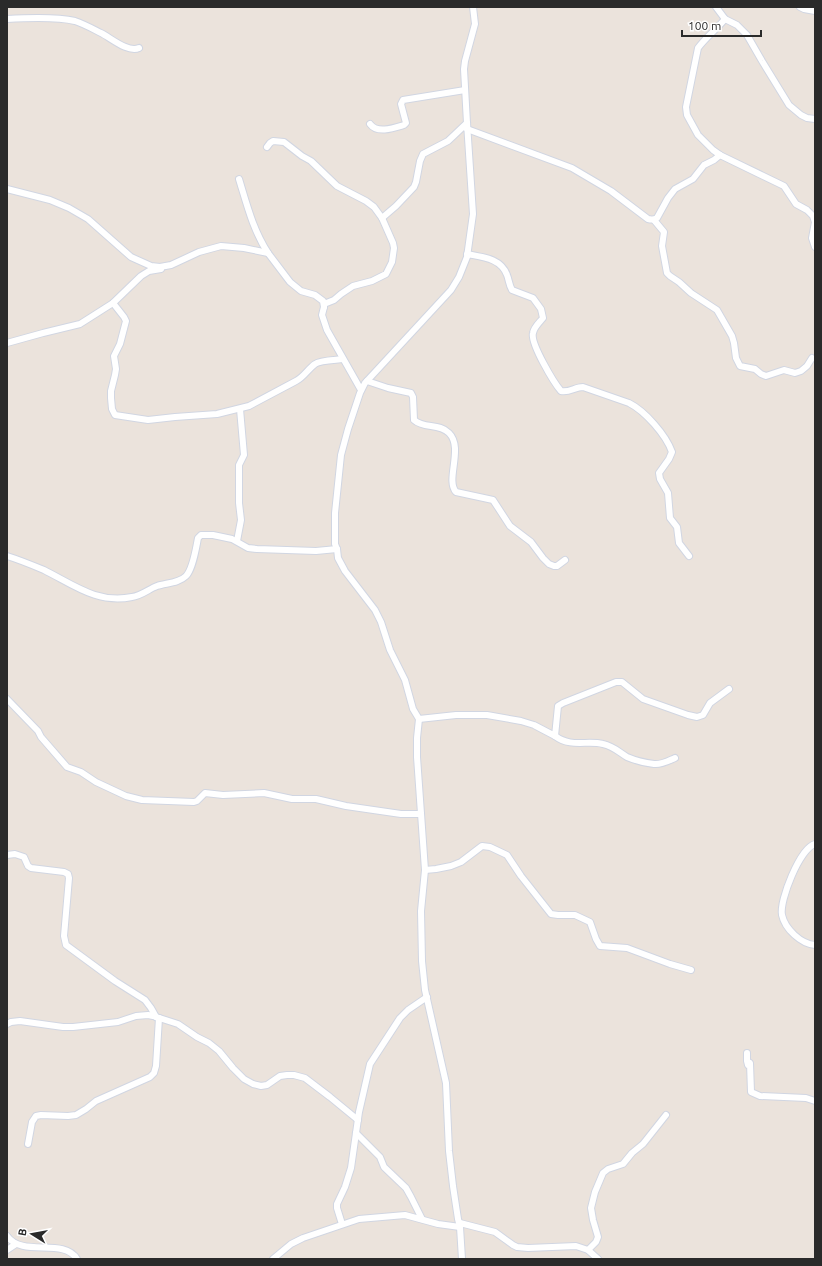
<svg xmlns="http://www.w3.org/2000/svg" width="822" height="1266" font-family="Ubuntu,sans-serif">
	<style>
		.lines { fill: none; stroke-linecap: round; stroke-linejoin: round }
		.minor-casing { stroke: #d1d6e2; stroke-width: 8 }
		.minor { stroke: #fff; stroke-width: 6 }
	</style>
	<rect width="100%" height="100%" fill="#ebe3dc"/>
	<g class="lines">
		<defs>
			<g id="minor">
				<path d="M716 7 725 19 737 25 747 35 762 61 789 105 801 115 807 118 815 119"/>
				<path d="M800 7 804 9 815 11"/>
				<path d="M7 19C25 18 58 17 75 21 84 24 93 29 101 33 111 38 128 53 139 48"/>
				<path d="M725 19C717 29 706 37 698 48L686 107 687 115 698 135 713 150 720 155 784 186 796 204 807 210 813 216 815 222 812 238 815 247"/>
				<path d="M370 124C377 134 394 128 404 125L406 123 401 104 403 100 465 90"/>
				<path d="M467 129 572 168 611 191 648 219C652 220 654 220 657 218L668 198 675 189 693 179 704 165 714 160 720 155"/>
				<path d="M267 147 270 143 273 141 284 142 302 156 311 161 337 186 366 201 374 207 382 218 393 243 394 248 392 262 386 274 372 281 353 286 341 294 334 300 324 304V307"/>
				<path d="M239 179C247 205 253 230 268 253"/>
				<path d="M7 189 50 200 69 208 88 219 131 257 151 266 160 267 171 265 199 252 221 246 244 248 268 253 290 282 301 291 315 295 323 301 324 307 322 315 327 330 361 390"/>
				<path d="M382 218 396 206 414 187 416 182 420 161 423 154 448 141 467 123"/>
				<path d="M654 220 664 232 662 246 667 273 670 276 679 282 691 293 717 310 732 336 734 343 736 358 740 366 755 369 761 374 766 376 784 370 795 373 801 371 807 366 812 358"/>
				<path d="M467 254C482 257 501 258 507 275 509 280 509 285 512 290L533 298 541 309 543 318C539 323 534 327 533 333 530 343 554 383 561 391 569 393 575 387 583 387L629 403C645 411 666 435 672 452L669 459 659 473 660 479 668 493 670 518 677 527 679 543 689 556"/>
				<path d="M113 303 124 317 126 321 120 344 114 356 116 369 115 375 111 391V398L112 409 115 415 148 420 175 417 217 414 249 406 296 381C304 377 308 369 315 364 320 360 336 360 343 359"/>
				<path d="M7 343 43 333 80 324 113 303 141 276 149 271 161 269"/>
				<path d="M367 381 388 388 411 393 413 397 414 420C424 429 439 423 449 433 464 448 445 480 456 492L493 500 510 526 531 542 543 558 549 564 554 566H557L565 560"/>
				<path d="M237 541 241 520 239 503V465L244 455 240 409"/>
				<path d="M7 556C20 560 32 565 44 570 74 585 97 604 132 597 141 596 149 589 157 586 166 583 179 583 186 576 193 569 196 548 198 538L201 535H213L232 539 248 548 257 549 316 551 337 549"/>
				<path d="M7 699 38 731 41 737 67 767 81 772 96 782 126 796 142 800 194 802 197 801 205 793 223 795 264 793 292 799H316L346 806 401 814H421"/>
				<path d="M419 719 456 715H487L521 721 534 725 555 736 558 706 563 703 616 682H622L643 699 688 715 697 717 703 715 710 703 729 689"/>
				<path d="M555 736C571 748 587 740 603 744 613 746 619 752 627 757 634 760 646 763 654 764 661 765 668 761 675 758"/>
				<path d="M815 844C800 848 779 901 782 915 785 929 801 944 815 945"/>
				<path d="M7 855 15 854 24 857 28 866 31 868 64 872 68 874 69 878 64 936 66 945 115 981 145 1000 151 1008 156 1017"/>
				<path d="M425 870 436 869 451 866 461 862 482 846 490 847 507 855 521 876 551 914 558 915H575L590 922 596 939 600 946 627 948 670 964 691 970"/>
				<path d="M7 1024 11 1022 20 1021 63 1027H73L118 1022 136 1016 148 1015 153 1016 178 1024 197 1037 209 1043 219 1051 233 1068 244 1079 253 1084 261 1086 267 1085 280 1076 287 1075H294L305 1078 330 1097 358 1120"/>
				<path d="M747 1053V1061L748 1065 750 1063 751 1092 760 1096 806 1098 815 1101"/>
				<path d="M356 1133 380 1157 384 1167 406 1188 411 1197 422 1219"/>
				<path d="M28 1144 32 1122 36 1116 41 1115 68 1116 76 1115 86 1109 96 1101 150 1077 154 1073 156 1066 159 1018"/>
				<path d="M460 1223 495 1232 513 1245 517 1247 528 1248 576 1246 588 1250 598 1259"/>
				<path d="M342 1224 337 1208V1204L345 1187 351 1168 359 1112 370 1064 400 1018 408 1010 427 997"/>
				<path d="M7 1236C23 1258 63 1237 77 1259"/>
				<path d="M7 1250 16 1244"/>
				<path d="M588 1250 596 1242 598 1237 593 1220 591 1208 595 1192 603 1173 608 1169 623 1164 632 1153 643 1144 666 1115"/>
				<path d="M273 1259 291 1244 303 1238 359 1219 405 1215 438 1224 460 1227"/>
				<path d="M462 1259 460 1227 458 1219 453 1186 449 1151 446 1083 425 990 422 961 421 911 425 870 417 757V738L419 719 413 709 405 680 390 650 381 622 375 610 345 571 338 558 337 549 335 544V513L341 455 348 429 360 393 365 383 378 369 451 290 459 277 467 257 473 214 467 123 464 69 465 61 475 24 473 7"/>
			</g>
		</defs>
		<use href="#minor" class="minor-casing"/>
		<use href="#minor" class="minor"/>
	</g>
	<rect width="822" height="1266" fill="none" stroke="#2a2a2a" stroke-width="16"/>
	<g transform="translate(32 1234) rotate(281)" stroke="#ffffff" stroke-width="3" paint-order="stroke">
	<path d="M0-3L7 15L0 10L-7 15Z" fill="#2a2a2a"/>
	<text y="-6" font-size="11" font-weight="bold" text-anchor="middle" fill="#2a2a2a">B</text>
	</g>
	<path d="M682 30v6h79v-6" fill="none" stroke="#2a2a2a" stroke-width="2"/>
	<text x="688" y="30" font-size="12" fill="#2a2a2a" stroke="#ffffff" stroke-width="3" paint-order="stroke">100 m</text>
</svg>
